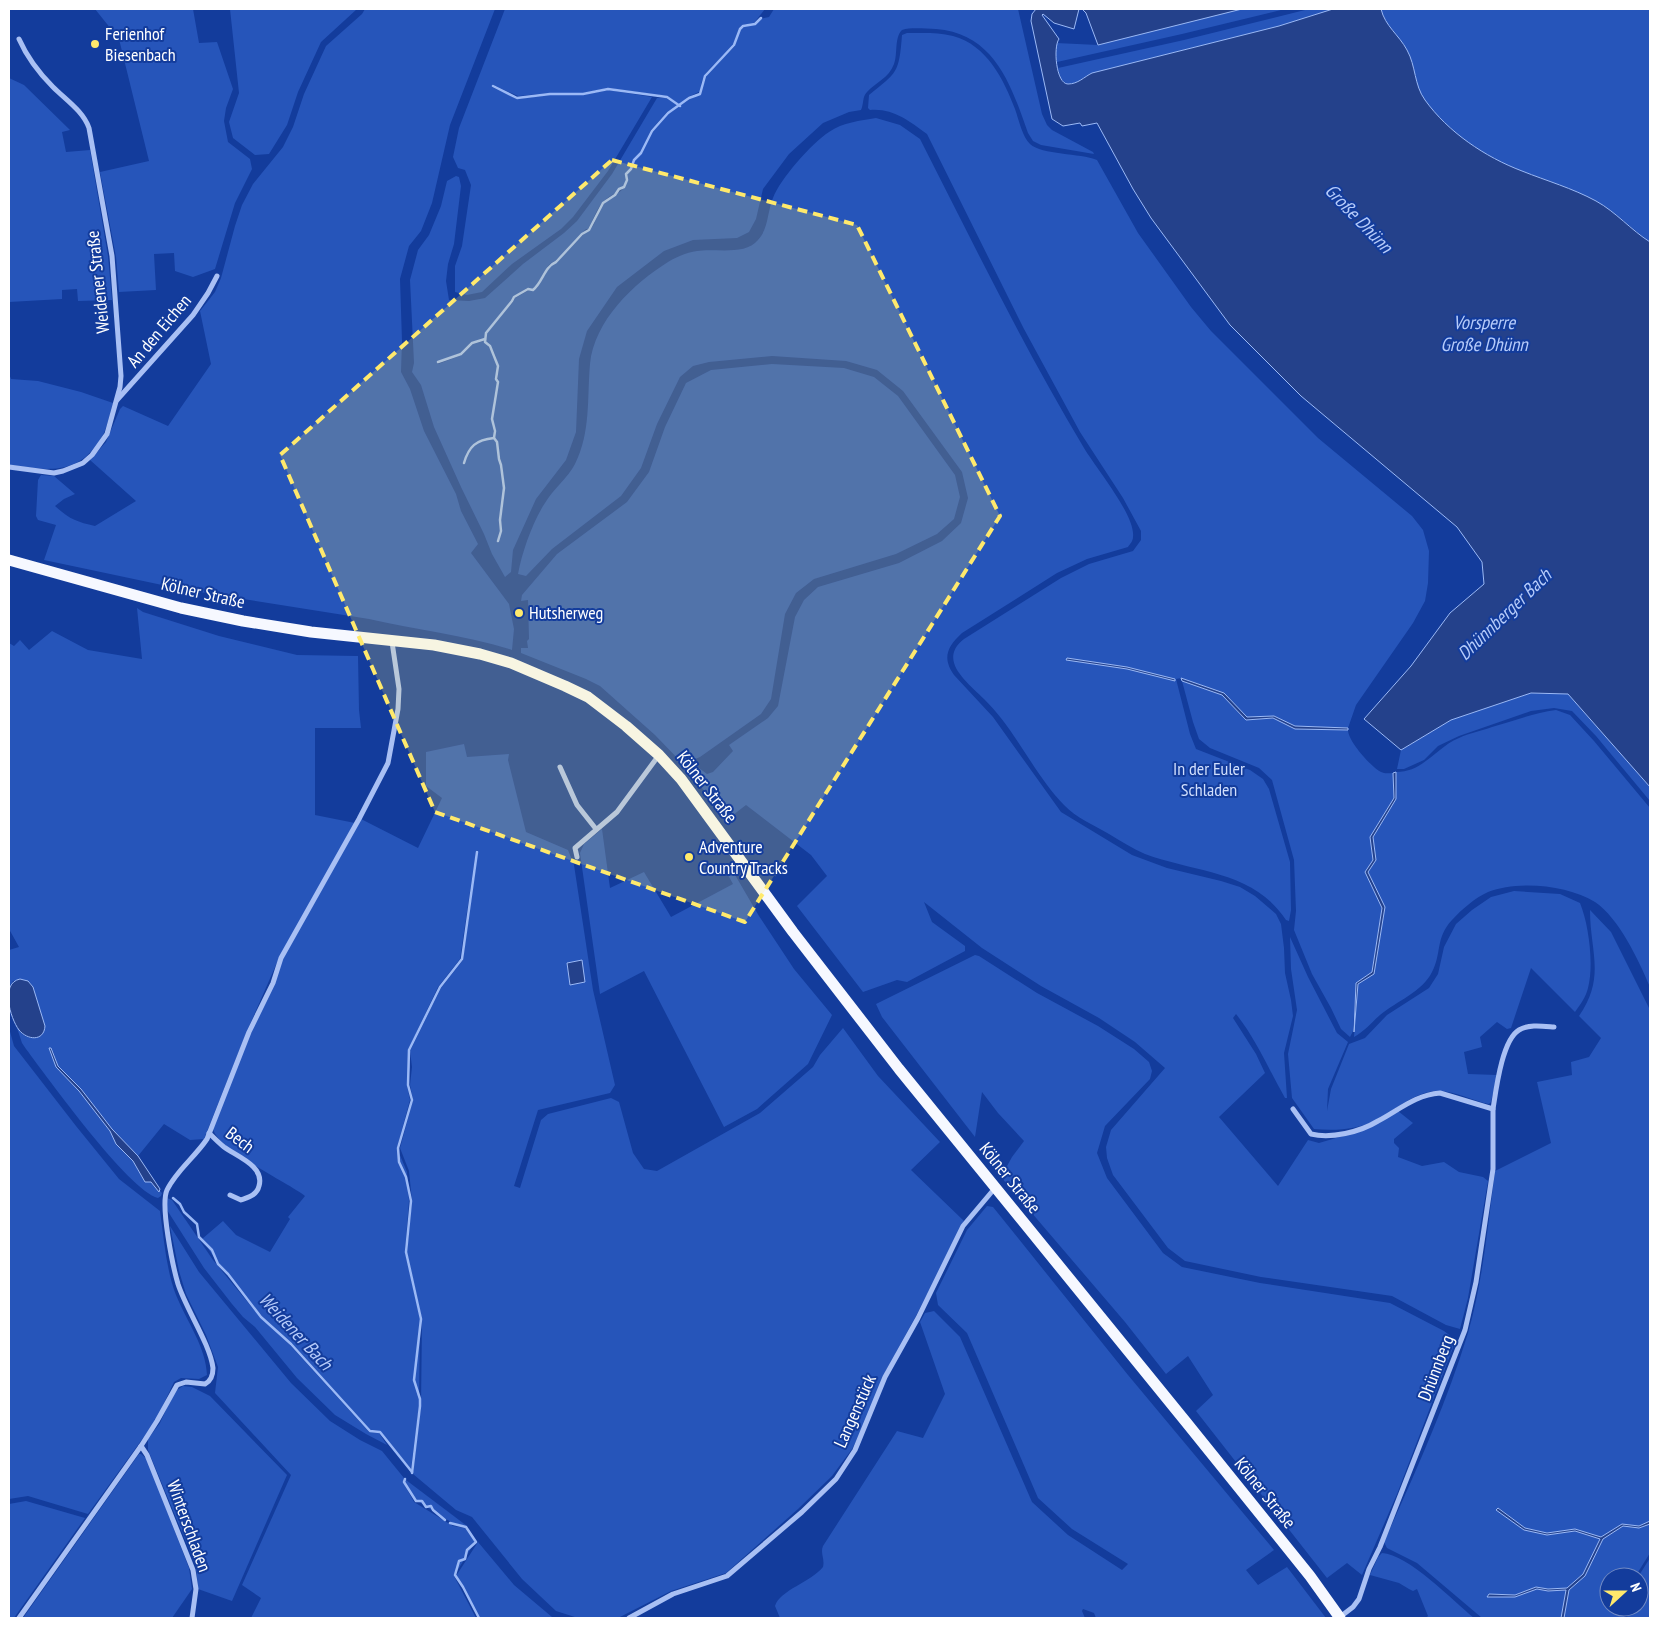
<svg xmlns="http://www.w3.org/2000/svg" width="1659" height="1627" font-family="'PT Sans Narrow',sans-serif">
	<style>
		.green { fill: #2655ba; fill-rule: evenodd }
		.water { fill: #24418b; stroke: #9bb9f6 }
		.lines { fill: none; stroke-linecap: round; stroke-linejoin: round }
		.stream { stroke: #9bb9f6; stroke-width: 2.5 }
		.street { stroke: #a9c0f4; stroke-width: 5 }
		.primary { stroke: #f6f8ff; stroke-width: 11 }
		.marked { fill: #ffe96c; fill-opacity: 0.2; stroke: #ffe96c; stroke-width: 4; stroke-dasharray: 10 6; stroke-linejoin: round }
		.poi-dot { fill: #ffe96c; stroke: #133c9c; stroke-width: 2 }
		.labels { text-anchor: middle; stroke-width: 4; stroke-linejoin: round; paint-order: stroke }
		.poi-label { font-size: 18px; fill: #fff; stroke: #133c9c; text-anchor: start }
		.street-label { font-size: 18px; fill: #fff; stroke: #133c9c }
		.park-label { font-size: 18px; fill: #d1dffd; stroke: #133c9c }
		.water-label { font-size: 19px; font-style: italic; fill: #b6cbfa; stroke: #133c9c }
	</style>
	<rect width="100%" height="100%" fill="#133c9c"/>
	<g class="green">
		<path d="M95 9H193L199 43 217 42 233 89 226 108 224 121 228 142 250 159 252 169 235 203 215 269 193 277 175 271 174 253 154 254 156 290 119 292 116 257 100 172 149 161 119 39Z"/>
		<path d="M230 9H357L321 42 298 92 287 125 269 154 255 155 233 138 229 122 239 93Z"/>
		<path d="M365 9H495L450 125 432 203 421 231 409 246 400 279 402 341 401 372 410 389 424 431 456 494 461 511 478 544 471 553 509 604 514 629 512 650C465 635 416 630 369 619L181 589 44 560 56 525 38 520 36 516 38 480 41 475 54 476 75 494 64 499 55 506C69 519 77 522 95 526L136 501 90 460 106 442 120 409 123 406 168 426 211 364 200 311 215 292 221 278 235 226 242 205 253 184 283 147 293 127 304 94 326 46 362 14Z"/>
		<path d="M505 9H765L754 23C751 24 745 24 742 25 737 28 735 44 730 50 719 62 699 72 701 91L688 97 680 105 667 96 608 88 583 93H550L518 96 493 85 492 87 517 99 550 95H583L608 90 652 97 608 171 573 217 561 229 512 264 482 292 467 295 455 292V266L462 246 471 185 465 170 458 168 453 157 459 128Z"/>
		<path d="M774 9H1018L1042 114 1047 125 1052 130 1093 152 1094 154 1041 145 1033 141 1028 133C1011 85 995 34 936 29 925 29 912 27 902 30 894 38 898 54 894 64 889 78 876 82 867 92 862 97 864 104 861 110L849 112 823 123 789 154 763 189 756 219 749 232 737 238 693 240 664 251 617 287 587 331 579 359 576 432 566 460 536 499 513 550 511 572 505 577 492 554 484 534 461 487 434 427 421 385 412 372 414 363 410 280 418 250 429 235 441 206 447 181 456 176 459 177 461 186 454 244 448 264 446 281 449 300 469 301 485 298 523 264 564 233 577 221 612 174 657 98H666L678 106 667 112 651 130 641 152 633 159 631 169 626 173C628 191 611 193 602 203 596 210 593 221 588 229H586L555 261C543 266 542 282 532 290H534L537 288 548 269 552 264 557 262C566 253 575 243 584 234 586 232 588 231 590 230 596 223 598 212 603 205 611 194 630 192 627 174L632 170 635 160 642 153 653 131 669 113 690 99 700 94 708 72 735 46 740 30 744 27 755 24 760 19 769 17ZM527 288 531 289 515 298 513 302 487 333 486 342C493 347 496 356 498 365 500 371 496 376 499 382L492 419 496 431 495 438 502 465 505 488 501 520 502 531 498 541 500 531 499 520 504 488 496 442 493 438C495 430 491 425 492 417 492 412 494 410 493 405L497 382C494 376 499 372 498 366 496 359 489 346 484 341L473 344 462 355 438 364 437 362 460 353 471 342 484 339 485 333 512 301 513 297Z"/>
		<path d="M1242 9H1285L1182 34 1057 62 1055 52 1056 43 1098 45Z"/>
		<path d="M1309 9H1333L1279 26 1092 73 1077 83 1067 84 1061 79 1058 68 1184 40Z"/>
		<path d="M1381 9H1650V242C1632 229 1616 212 1596 201 1572 188 1547 181 1522 171 1485 157 1448 132 1425 100 1414 85 1416 66 1407 50 1399 35 1385 26 1381 9Z"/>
		<path d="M907 33C922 33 938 32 953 36 987 45 1004 80 1015 109 1019 120 1022 136 1030 144 1042 155 1080 153 1097 160L1138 233 1191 307 1211 331 1318 438 1412 516 1423 530 1429 551 1428 583 1425 601 1413 623 1356 705 1348 728 1295 726 1274 716 1247 717 1224 693 1181 678 1176 679 1190 734 1196 749 1250 770 1263 779 1269 789 1290 862 1291 910 1289 921 1286 920C1253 870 1196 873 1145 854 1133 849 1121 841 1109 834 1094 825 1076 818 1064 805 1033 773 1016 730 984 699 967 682 937 660 964 639L1061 578 1089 564 1133 551 1141 540V531L1123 498 1080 432 1024 329 927 134C909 121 893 108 870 110L868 108 869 95C897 72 899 74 902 35ZM1067 658 1127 667 1174 679 1175 681 1127 669 1067 660Z"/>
		<path d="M9 78 24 85 70 130 62 132 66 152 90 150 108 256 112 300 78 301 77 289 62 290V299L9 302Z"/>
		<path d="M876 118 900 125 920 139C973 243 1024 348 1084 448 1096 468 1136 516 1133 537 1133 541 1130 544 1128 547L1087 559 1057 573 962 633C947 647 942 658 954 675L993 717 1061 812 1132 855 1167 868 1221 881 1240 887 1255 896 1276 914 1281 924 1284 948 1285 973 1291 1000 1293 1016 1284 1053 1287 1098H1285C1269 1070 1256 1039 1236 1014L1233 1018 1256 1054 1265 1073 1219 1117 1278 1186 1308 1140 1319 1143 1346 1135 1398 1111 1413 1123 1394 1139V1143L1399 1148 1398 1157 1422 1166 1444 1162 1459 1172 1483 1177 1488 1181 1468 1298 1460 1329 1446 1325 1392 1296 1261 1277 1185 1261 1168 1248 1113 1175 1107 1158 1106 1147 1111 1130 1165 1068 1135 1042 1099 1018 1041 986 982 948 924 902 932 922 965 946V951L907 982 897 980 863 992 797 906 827 876 811 855 746 805 724 822 720 810 692 776 699 768 707 774 713 772 733 751 729 745 768 718 778 706 795 617 804 600 818 587 899 563 942 541 961 523 968 498 962 472 903 391 877 370 846 361 772 356 709 362 693 366 680 377 657 424 641 468 621 496 552 549 526 576 518 574C522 552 533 521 545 503 553 489 568 478 575 464 591 432 587 398 590 364 594 321 634 283 668 262 676 257 688 252 697 251 715 248 745 256 758 240 769 228 767 212 773 198 780 179 812 143 829 132 843 122 860 121 876 118Z"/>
		<path d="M772 364 844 368 874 377 898 396 955 475 960 497 954 519 937 534 896 554 814 579 796 593 785 614 771 699 761 714 700 757 683 764 655 735 600 686 586 679 521 653V648H528L527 641 529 639 528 600 521 601 522 595 557 554 627 502 649 472 665 427 686 383 711 370Z"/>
		<path d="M9 374 11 379 38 381 81 392 113 403C110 413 108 423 104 433 101 439 97 444 93 449 72 476 38 469 9 465Z"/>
		<path d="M137 608 143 612 219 636 297 655 358 656 359 710 361 728H315V815L355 823 279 958 247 1031 204 1139 190 1140 164 1124 138 1156 112 1129 81 1089 58 1066 52 1048 56 1067 79 1091 110 1131 116 1144 133 1161 145 1182H151L162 1193 161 1196 158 1198C129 1191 47 1077 26 1049L22 1043 16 1025C25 1041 32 1041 45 1029L33 987C28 978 22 979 13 981L9 987V950L19 947 9 929V643L14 646 20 640 29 650 52 631 88 650 142 659Z"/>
		<path d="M1182 681 1222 695 1246 720 1274 718 1295 729 1348 730C1348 741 1371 767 1381 772 1385 774 1389 773 1393 773L1394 798 1370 837 1373 860 1365 872 1382 908 1372 972 1356 983 1353 1031 1350 1037 1341 1029 1331 1008 1312 974 1294 930 1296 911 1294 860 1272 780 1259 768 1210 748 1199 739 1193 722Z"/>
		<path d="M1531 693 1568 694 1650 787V801L1596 736 1572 711 1554 708 1531 711 1459 736 1438 746 1424 760 1404 769H1397L1401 750 1451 720Z"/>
		<path d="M1556 710 1570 715 1594 741 1650 808V987C1639 961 1619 918 1595 902 1568 885 1518 880 1488 892 1475 898 1462 909 1452 920 1435 938 1442 954 1432 972 1422 992 1397 1001 1380 1015 1371 1023 1365 1031 1354 1037L1358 984 1374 973 1385 907 1368 872 1376 860 1373 837 1396 799V772C1424 772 1435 748 1459 738 1469 733 1481 731 1492 727 1513 721 1534 713 1556 710Z"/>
		<path d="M464 744 467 757 509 754 508 760 526 832 568 850 574 865 593 990 615 1085 610 1093 538 1110 514 1186 520 1188 541 1120 548 1114 611 1098 619 1102 633 1153 644 1169 657 1171 760 1113 813 1067 820 1055 843 1028 878 1076 940 1142 911 1170 964 1221 917 1314 883 1376 865 1424 852 1449 832 1476 798 1509 726 1573 671 1591 618 1618H578L556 1611 522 1579 472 1517 456 1510 413 1474 421 1406 422 1319 407 1252 412 1201 409 1171 400 1148 413 1100 410 1085 412 1067 410 1051 441 988 463 960 478 850 476 851 460 959 438 987 408 1050 410 1067 407 1085 410 1100 397 1148 407 1172 409 1201 405 1252 420 1319 419 1406 411 1469 380 1431 370 1430 292 1344 262 1316 215 1259 202 1239 223 1221 236 1235 270 1252 290 1219 288 1217 305 1196C287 1182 218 1150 213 1129L250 1034 282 960 361 819 418 848 442 798 426 786V752Z"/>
		<path d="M602 829 610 888 644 872 671 917 733 884 724 868H731L759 916 794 969 832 1015 808 1064 757 1109 724 1127 644 971 600 994 580 853 584 844Z"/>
		<path d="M1514 891 1560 894 1580 903C1589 925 1594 965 1588 988 1586 997 1580 1005 1575 1012L1531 968 1511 1028 1507 1029 1497 1022 1480 1037 1482 1047 1464 1052 1468 1074 1497 1075 1491 1102 1489 1104C1473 1101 1454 1090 1437 1091 1414 1092 1397 1109 1378 1119 1358 1130 1335 1131 1314 1129L1292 1098 1288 1054 1297 1010 1291 969 1290 937 1308 977 1337 1033 1348 1042 1328 1089 1327 1111 1331 1089 1349 1044 1365 1038 1387 1015 1429 988 1438 974 1444 947 1456 924 1472 910 1491 897Z"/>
		<path d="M1590 910 1611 932 1650 1010V1521L1639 1526 1622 1524 1601 1537 1575 1529 1547 1533 1525 1528 1499 1508 1497 1510 1524 1530 1547 1535 1575 1531 1600 1539 1583 1574 1567 1588 1548 1589 1536 1587 1515 1595 1489 1594 1487 1596 1515 1597 1537 1589 1548 1591 1566 1590 1561 1618H1482L1417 1563 1387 1548 1384 1542C1415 1473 1446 1405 1468 1333 1483 1281 1488 1224 1495 1171L1551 1143 1537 1082 1572 1075 1571 1062 1589 1057 1601 1038 1579 1016C1606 977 1590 952 1590 910Z"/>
		<path d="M975 955 979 956 1037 993 1098 1026 1134 1049 1149 1062 1152 1071 1150 1079 1105 1126 1097 1153 1107 1178 1163 1253 1182 1267 1260 1283 1390 1303 1444 1331 1456 1340 1397 1494 1362 1575 1347 1563 1327 1578 1196 1411 1213 1395 1188 1356 1166 1374 1125 1322 1001 1177 1012 1157 1024 1141 998 1113 982 1092 975 1137 882 1017 876 1004Z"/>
		<path d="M9 1028 14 1046 76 1126 119 1179 160 1211C164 1239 166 1269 176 1295 187 1322 206 1347 207 1375L199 1379 181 1378 174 1382 156 1420 88 1514 28 1496 9 1499Z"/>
		<path d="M167 1198 172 1200 213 1260 260 1317 290 1345 369 1432 379 1433 387 1445 366 1434 335 1415 297 1378 255 1327 243 1317 232 1304 204 1268 167 1210Z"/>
		<path d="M987 1206 993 1207 1128 1375 1274 1550 1246 1570 1258 1585 1287 1567 1326 1618H1096L1094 1613 1083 1609 1082 1611 1085 1618H780L775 1606C780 1590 811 1582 823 1567 825 1559 820 1553 823 1546L897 1431 923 1438 945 1394 920 1322 925 1313 934 1311 960 1337 1032 1502 1068 1535 1122 1570 1128 1564 1072 1529 1038 1498 967 1333 938 1305 936 1293 967 1230Z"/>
		<path d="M170 1226 199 1272 291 1383 330 1421 360 1440 382 1451 404 1478 403 1482 414 1502 453 1526 465 1528 475 1542 454 1576 476 1618H251L261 1598 242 1585 291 1475 215 1393 218 1367 206 1335 186 1294 179 1271Z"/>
		<path d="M183 1386 192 1387 210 1396 287 1475 232 1601 198 1589 196 1566 148 1450V1439L160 1423 173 1395 177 1390Z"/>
		<path d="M139 1454H141L147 1459 189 1568 192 1589 172 1618H23Z"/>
		<path d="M406 1480 467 1526 454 1524 416 1500 405 1482Z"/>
		<path d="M26 1501 85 1518 14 1618H9V1504Z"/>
		<path d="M1650 1524V1553L1635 1577H1609V1607H1632V1611L1622 1618H1564L1569 1590 1585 1576 1603 1539 1623 1526 1639 1528Z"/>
		<path d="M478 1542 514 1585 552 1617 556 1618H479L456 1576Z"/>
		<path d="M1382 1553C1408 1554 1453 1601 1474 1618H1426L1428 1616 1417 1589 1413 1591 1409 1589 1399 1583 1370 1575 1378 1557Z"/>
		<path d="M1650 1558V1618H1625L1634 1612V1607H1639L1638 1577Z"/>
	</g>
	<g class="water">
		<path d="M1036 9H1079L1074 29 1054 23 1043 14 1042 15 1059 39C1053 47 1056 84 1068 84 1078 84 1084 77 1092 73L1279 26 1333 9H1381C1385 26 1399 35 1407 50 1416 66 1414 85 1425 100 1448 132 1485 157 1522 171 1547 181 1572 188 1596 201 1616 212 1631 230 1650 242V787L1568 694 1531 693 1451 720 1401 750 1364 719 1411 666 1450 613 1484 584 1482 562 1457 527 1301 396 1230 325 1151 218 1133 189 1097 123 1082 126 1080 123 1063 126 1052 119 1031 21 1032 14Z"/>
		<path d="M1082 9H1242L1098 45 1086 13Z"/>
		<path d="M1067 658 1127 667 1175 679V681L1127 669 1066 660Z"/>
		<path d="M1181 678 1224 693 1247 717 1274 716 1295 726 1348 728V730L1295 729 1273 718 1246 720 1222 695 1182 681Z"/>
		<path d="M1396 772V799L1373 837 1376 860 1368 872 1385 907 1374 974 1358 984 1354 1032 1356 983 1372 972 1382 908 1365 872 1373 860 1370 837 1394 798 1393 773Z"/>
		<path d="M582 960 585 982 570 985 567 963Z"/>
		<path d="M20 979 28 981 33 987 45 1026C44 1042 27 1040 19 1030 10 1018 0 983 20 979Z"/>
		<path d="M49 1048H51L58 1066 81 1089 112 1129 138 1156 160 1189 159 1192 151 1182H145L133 1161 116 1144 110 1131 79 1091 56 1067Z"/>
		<path d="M1498 1508 1525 1528 1547 1533 1575 1529 1601 1537 1622 1524 1639 1526 1650 1521V1524L1639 1528 1623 1526 1603 1539 1585 1576 1569 1590 1564 1618H1561L1566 1590 1548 1591 1537 1589 1515 1597H1487L1489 1594 1515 1595 1536 1587 1548 1589 1567 1588 1583 1574 1600 1539 1575 1531 1547 1535 1524 1530 1496 1510Z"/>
	</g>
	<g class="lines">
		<g class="stream">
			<path d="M493 86 517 98 550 94H583L608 89 667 97 680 106"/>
			<path d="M438 362 461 354 472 343 485 339"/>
			<path d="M464 463C469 446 476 440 494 438"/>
			<path d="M498 541 501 531 500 520 504 488 501 465 499 459 497 442 494 438 495 431 492 419 498 382 496 379 498 366 490 346 485 342 486 333 512 301 514 297 528 289 533 290C543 282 544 267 556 262L582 234 589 230 603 203 615 195 619 189 624 187 627 180 626 174 631 169 634 160 641 153 652 131 668 113 689 98 700 94 705 76 734 45 740 29 743 26 755 24 761 18"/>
			<path d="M173 1198 180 1204 184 1212 197 1224 199 1237 212 1250 218 1264 228 1274 261 1317 291 1344 370 1431 380 1432 412 1472"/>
			<path d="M412 1473 420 1406V1399L414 1380 421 1319 406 1252 411 1201 406 1177 399 1162 398 1148 412 1100 408 1085 409 1050 440 987 462 959 477 852"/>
			<path d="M405 1479 404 1482 416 1501H422L426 1507 431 1506 433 1510 445 1520"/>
			<path d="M450 1523 466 1527 476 1542 467 1550 465 1559 459 1561 455 1575 463 1587 479 1618"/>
		</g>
		<g class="street">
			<path d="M117 400 193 315 208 293 217 276"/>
			<path d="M9 467 54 473 63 471 83 463 92 455 107 434 120 387 121 376 112 256 89 128C83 111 66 100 53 87 39 73 27 57 19 39"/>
			<path d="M560 767 577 805 596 829"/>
			<path d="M577 857 575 848 617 812 659 755"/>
			<path d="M1293 1109 1311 1134C1331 1139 1360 1132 1378 1121 1399 1110 1415 1095 1440 1093L1493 1109V1169L1476 1282 1465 1330 1380 1547 1369 1569 1359 1599 1353 1607 1340 1617"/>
			<path d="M1493 1109C1496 1090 1502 1040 1519 1030 1529 1024 1542 1026 1554 1027"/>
			<path d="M209 1133C214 1138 219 1143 224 1147 236 1156 265 1166 259 1186 257 1195 249 1197 241 1200L230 1195"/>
			<path d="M141 1446 147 1455 193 1570 196 1589 192 1618"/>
			<path d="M19 1618 141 1446 157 1421 177 1385 186 1382 205 1384C211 1381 213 1375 213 1368 210 1344 186 1309 178 1284 173 1267 160 1205 167 1190 176 1171 195 1157 207 1139L249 1032 273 983 281 958 359 819 388 763 398 709 399 689 392 642"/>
			<path d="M629 1618 673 1594 727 1576 802 1512 836 1479 855 1450 885 1377 918 1318 963 1226 995 1188"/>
		</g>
		<path class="primary" d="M9 560 181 608 243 621 311 632 434 645 480 654 511 663 565 686 588 697 626 726 659 755 681 779 793 932 899 1069 1186 1422 1310 1576 1340 1618"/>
	</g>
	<path class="marked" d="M612 160 857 225 1000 516 745 922 435 812 280 455Z"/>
	<g class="poi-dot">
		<circle cx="95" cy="44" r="5"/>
		<circle cx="519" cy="613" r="5"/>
		<circle cx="689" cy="857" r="5"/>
	</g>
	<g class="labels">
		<g class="poi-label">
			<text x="105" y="40">Ferienhof<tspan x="105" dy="21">Biesenbach</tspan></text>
			<text x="529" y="619">Hutsherweg</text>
			<text x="699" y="853">Adventure<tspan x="699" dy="21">Country Tracks</tspan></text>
		</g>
		<g class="street-label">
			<text transform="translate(98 282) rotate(-96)" y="6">Weidener Straße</text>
			<text transform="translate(159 331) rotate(-50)" y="6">An den Eichen</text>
			<text transform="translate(203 593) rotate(13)" y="6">Kölner Straße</text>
			<text transform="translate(707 787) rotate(52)" y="6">Kölner Straße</text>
			<text transform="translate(240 1140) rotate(37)" y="6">Bech</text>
			<text transform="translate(1010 1178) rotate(51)" y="6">Kölner Straße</text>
			<text transform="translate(1436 1368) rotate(-69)" y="6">Dhünnberg</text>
			<text transform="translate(855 1411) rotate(-66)" y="6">Langenstück</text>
			<text transform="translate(1265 1493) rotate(51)" y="6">Kölner Straße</text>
			<text transform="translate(189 1526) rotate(70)" y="6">Winterschladen</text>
		</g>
		<g class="park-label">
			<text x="1209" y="775">In der Euler<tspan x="1209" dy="21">Schladen</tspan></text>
		</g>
		<g class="water-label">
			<text transform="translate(1359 218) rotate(46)" y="7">Große Dhünn</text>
			<text x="1484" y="329">Vorsperre<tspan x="1484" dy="22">Große Dhünn</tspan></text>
			<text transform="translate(1504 614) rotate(-44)" y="7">Dhünnberger Bach</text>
			<text transform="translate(296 1331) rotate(47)" y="7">Weidener Bach</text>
		</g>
	</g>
	<rect width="1659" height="1627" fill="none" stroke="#ffffff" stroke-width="20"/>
	<g transform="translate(1624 1592) rotate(69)"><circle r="24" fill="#133c9c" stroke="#718ac4"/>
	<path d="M0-4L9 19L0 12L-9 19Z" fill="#ffe96c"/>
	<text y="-8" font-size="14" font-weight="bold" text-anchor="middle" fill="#ffffff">N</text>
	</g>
</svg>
